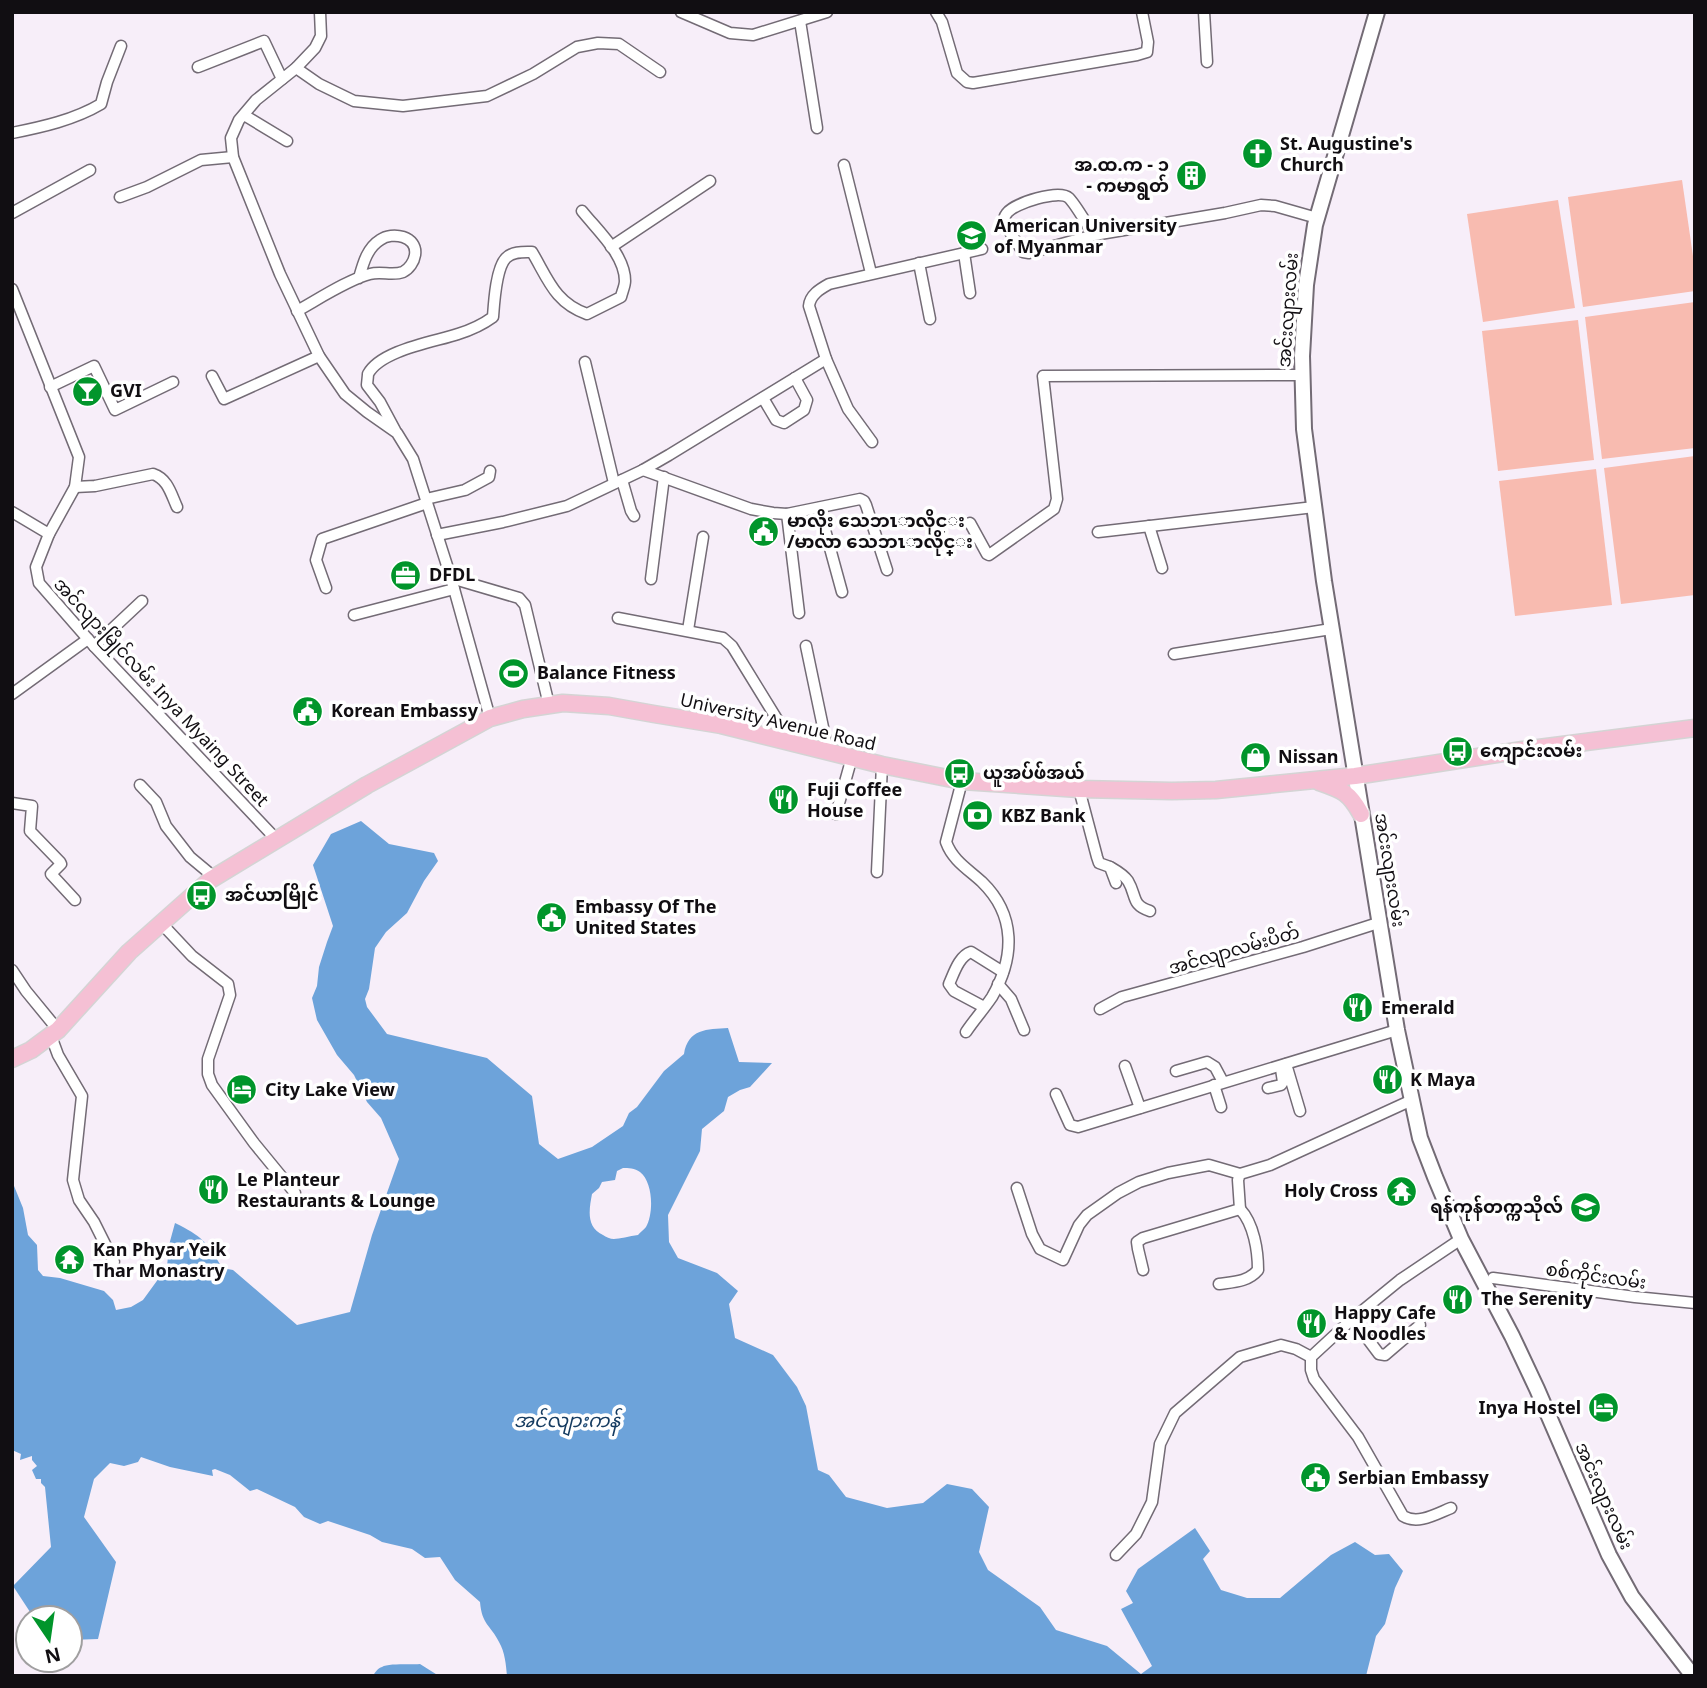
<svg xmlns="http://www.w3.org/2000/svg" width="1707" height="1688" font-family="'Noto Sans','Noto Sans Myanmar',sans-serif">
	<style>
		.green { fill: #f8bbb0 }
		.water { fill: #6da3da; fill-rule: evenodd }
		.lines { fill: none; stroke-linecap: round; stroke-linejoin: round }
		.minor-casing { stroke: #736b75; stroke-width: 13 }
		.secondary-casing { stroke: #736b75; stroke-width: 18 }
		.primary-casing { stroke: #d4d4d4; stroke-width: 19 }
		.minor { stroke: #fff; stroke-width: 10 }
		.secondary { stroke: #fff; stroke-width: 14 }
		.primary { stroke: #f5c0d4; stroke-width: 16 }
		.labels { text-anchor: middle; stroke-width: 7; stroke-linejoin: round; paint-order: stroke }
		.poi-label { font-size: 18px; font-weight: bold; fill: #110e12; stroke: #fff; text-anchor: start }
		.street-label { font-size: 18px; fill: #110e12; stroke: #fff }
		.water-label { font-size: 19px; font-style: italic; fill: #163c61; stroke: #fff }
	</style>
	<rect width="100%" height="100%" fill="#f7eef9"/>
	<g class="green">
		<path d="M1682 180 1695 270V291L1583 307 1568 197Z"/>
		<path d="M1558 200 1575 308 1483 322 1467 214Z"/>
		<path d="M1695 302V448L1602 459 1585 317Z"/>
		<path d="M1578 320 1594 460 1498 471 1482 331Z"/>
		<path d="M1695 456V595L1621 604 1604 468Z"/>
		<path d="M1596 469 1612 605 1515 616 1499 481Z"/>
	</g>
	<g class="water">
		<path d="M361 821 389 844 434 853 438 861 424 881 407 913 386 932 375 948 369 989 365 999 367 1007 387 1034 487 1058 532 1096 539 1144 558 1159 592 1147 623 1126 629 1113 637 1107 664 1071 684 1054C688 1029 707 1029 728 1028L739 1062 772 1063 750 1087 740 1090 728 1097 724 1111 702 1129 700 1151 668 1215 669 1242 678 1258 717 1273 738 1291 729 1304 735 1338 773 1355 797 1387 806 1406 818 1470 829 1475 846 1497 887 1508 923 1503 947 1484 972 1489 989 1507 979 1552 988 1570 1040 1607 1056 1630 1107 1646 1141 1674 1152 1666 1121 1609 1133 1603 1126 1591 1138 1569 1195 1528 1210 1551 1203 1559 1221 1590 1247 1598H1280L1331 1555 1355 1542 1375 1555 1389 1554 1403 1571 1395 1588 1385 1624 1376 1636 1366 1676H507C506 1665 505 1652 499 1642 490 1624 482 1625 480 1602L455 1580 440 1557 425 1558 412 1549 382 1542 370 1535 328 1521 320 1524 304 1517 295 1507 257 1489 250 1491 230 1475 215 1469 212 1470 213 1476 170 1467 141 1457 138 1462 124 1466 110 1463 94 1479 84 1517 116 1562 98 1639 70 1640V1618H34L13 1586 51 1547 45 1487 41 1483V1479H36L32 1470 37 1466 32 1460V1456L20 1460 21 1454 12 1450V1181L23 1208 28 1235 37 1245 38 1270 43 1276 60 1278 104 1291 113 1300 116 1310 131 1307 143 1300 167 1267 169 1245 175 1223C201 1236 208 1242 222 1268L233 1270 297 1325 350 1312 372 1235 399 1159 381 1118 367 1102 354 1075 337 1055 317 1020 312 998 317 986 319 967 327 942 333 926 313 865 331 834ZM623 1168C628 1168 635 1168 640 1172 653 1182 654 1213 646 1227 644 1230 640 1232 638 1235 630 1236 619 1239 614 1239 610 1239 606 1237 603 1235 586 1227 589 1210 592 1194L599 1188 602 1182 615 1180 617 1171Z"/>
		<path d="M420 1664 439 1676H373C375 1672 378 1668 382 1667 388 1663 411 1665 420 1664Z"/>
	</g>
	<g class="lines">
		<defs>
			<g id="minor">
				<path d="M320 12 321 36 315 48 296 68 256 100 239 120 231 138 233 157 280 274 319 356 345 394 367 412 397 433 413 459 451 578 490 718"/>
				<path d="M681 12 730 33 753 35 827 12"/>
				<path d="M936 12 942 22 957 73 967 82 973 83 1137 55 1147 52 1148 42 1142 12"/>
				<path d="M1204 12 1207 62"/>
				<path d="M800 21 817 128"/>
				<path d="M198 67 264 41 282 79"/>
				<path d="M296 68 319 84 354 101 403 106 487 96 533 74 577 47 598 43 619 44 660 72"/>
				<path d="M244 115 287 141"/>
				<path d="M12 133C42 127 74 120 101 104L107 82 121 46"/>
				<path d="M844 165 871 273"/>
				<path d="M120 197 147 187 201 160 233 157"/>
				<path d="M12 213 90 170"/>
				<path d="M1094 235C1087 225 1076 205 1069 198 1059 189 1015 203 1007 213 1004 217 1004 218 1004 223L1023 252 1029 253 1094 235 1225 213 1261 205 1275 206 1317 218"/>
				<path d="M611 247 710 181"/>
				<path d="M964 253 970 293"/>
				<path d="M919 263 930 319"/>
				<path d="M12 289 79 457 75 487 49 534 36 567 39 583 94 646 276 839"/>
				<path d="M297 311C317 300 349 279 370 274 381 271 393 276 403 272 409 269 414 262 415 255 418 236 392 231 380 240 367 248 363 264 359 278"/>
				<path d="M585 362 614 483"/>
				<path d="M212 376 224 399 319 356"/>
				<path d="M50 387 94 366 115 410 173 382"/>
				<path d="M763 398 776 420 784 423 804 410 807 400 795 378"/>
				<path d="M395 430 380 402 367 385C367 384 368 376 368 374 381 350 434 342 458 334 471 330 482 325 493 317 494 303 496 268 506 258 513 251 524 252 532 252 548 279 555 303 587 314L621 297C622 292 625 286 625 281 625 255 598 231 582 211"/>
				<path d="M872 442 848 409 826 359 809 306C810 295 820 289 829 284L982 249"/>
				<path d="M643 470 751 509 773 513 787 514 860 499 864 501 866 505 887 570"/>
				<path d="M622 480 631 511 634 516"/>
				<path d="M75 487 95 486 153 474C168 479 171 494 177 507"/>
				<path d="M426 499 465 490 489 477 490 471"/>
				<path d="M819 508 842 592"/>
				<path d="M12 512 49 534"/>
				<path d="M787 514 799 613"/>
				<path d="M970 523 987 554 989 555 1054 509 1057 499 1043 376 1302 375"/>
				<path d="M1149 526 1162 568"/>
				<path d="M1098 532 1314 507"/>
				<path d="M437 535 503 522 567 506 643 470 669 455 826 359"/>
				<path d="M451 578 519 598 525 605 549 705"/>
				<path d="M651 579 664 477"/>
				<path d="M326 588 316 560 322 539 427 503"/>
				<path d="M354 615 454 589"/>
				<path d="M618 618 723 638 732 646 791 742"/>
				<path d="M688 630 703 537"/>
				<path d="M94 646 142 601"/>
				<path d="M806 646 828 751"/>
				<path d="M1174 654 1331 629"/>
				<path d="M12 694 88 639"/>
				<path d="M962 781 946 842C953 861 968 869 982 882 1016 915 1015 957 992 997 984 1009 974 1020 966 1032"/>
				<path d="M140 785 156 802 166 826 190 857 214 877"/>
				<path d="M1079 789 1097 857 1099 863 1110 867 1116 883"/>
				<path d="M12 803 32 806 30 831 60 862 61 864 51 874 75 900"/>
				<path d="M836 814 852 757"/>
				<path d="M1110 867C1117 871 1123 874 1128 881 1137 896 1131 905 1150 911"/>
				<path d="M877 872 882 765"/>
				<path d="M161 923 192 956 228 984 230 995 208 1059V1074L212 1085 254 1143 295 1193"/>
				<path d="M12 970 26 991 58 1030"/>
				<path d="M998 984 1011 999 1024 1030"/>
				<path d="M984 1007 954 991 949 984C954 973 959 956 971 952L1003 972"/>
				<path d="M1100 1009 1122 997 1303 947 1378 923"/>
				<path d="M51 1036 58 1055 82 1096 73 1180 79 1200 94 1222 114 1262"/>
				<path d="M1286 1064 1300 1111"/>
				<path d="M1125 1066 1140 1108"/>
				<path d="M1176 1071 1207 1062 1215 1067 1223 1082"/>
				<path d="M1214 1085 1221 1107"/>
				<path d="M1268 1088 1281 1085 1283 1082 1281 1069"/>
				<path d="M1056 1094 1070 1125 1078 1127 1397 1030"/>
				<path d="M1017 1188 1032 1234 1040 1249 1063 1260 1079 1225 1087 1215 1118 1193 1139 1182 1168 1173 1209 1165 1240 1174"/>
				<path d="M1143 1270 1138 1249 1137 1242 1143 1238 1240 1209 1238 1180 1240 1174 1270 1165 1412 1100"/>
				<path d="M1493 1278 1635 1297 1695 1303"/>
				<path d="M1219 1284C1233 1282 1248 1282 1258 1270 1258 1251 1254 1224 1240 1209"/>
				<path d="M1351 1320 1364 1334 1379 1354 1385 1355 1420 1325"/>
				<path d="M1451 1508C1436 1514 1418 1525 1403 1516L1358 1437 1314 1379 1311 1370V1357L1351 1320 1400 1280 1461 1239"/>
				<path d="M1116 1555 1136 1534 1152 1502 1160 1444 1175 1413 1240 1357 1281 1345 1296 1349 1311 1357"/>
			</g>
			<path id="secondary" d="M1377 12 1315 225 1306 285 1302 356 1304 429 1324 581 1397 1030 1420 1138 1435 1177 1461 1239 1512 1336 1537 1389 1609 1555 1632 1597 1693 1676"/>
			<g id="primary">
				<path d="M1319 782C1342 790 1349 792 1361 814"/>
				<path d="M12 1059 31 1050 58 1030 129 952 210 880 367 785 490 718 523 709 563 703 609 706 654 714 721 725 882 765 962 781 1079 789 1172 791 1216 790 1355 776 1523 750 1695 728"/>
			</g>
		</defs>
		<use href="#minor" class="minor-casing"/>
		<use href="#secondary" class="secondary-casing"/>
		<use href="#primary" class="primary-casing"/>
		<use href="#minor" class="minor"/>
		<use href="#secondary" class="secondary"/>
		<use href="#primary" class="primary"/>
	</g>
	<defs>
		<symbol id="church-disc" viewBox="-11 -11 22 22"><circle r="9.5" fill="#01952b" stroke="#fff"/><path d="M-1.2-6h2.4v3.5h3.3v2.4h-3.3V6h-2.4V-.1h-3.3v-2.4h3.3Z" fill="#fff"/></symbol>
		<symbol id="building-disc" viewBox="-11 -11 22 22"><circle r="9.5" fill="#01952b" stroke="#fff"/><path d="M-4-6H4V6H1V3H-1V6H-4ZM-2.5-4.3h1.7v1.8h-1.7ZM.8-4.3h1.7v1.8H.8ZM-2.5-1h1.7V.8h-1.7ZM.8-1h1.7V.8H.8Z" fill="#fff"/></symbol>
		<symbol id="university-disc" viewBox="-11 -11 22 22"><circle r="9.5" fill="#01952b" stroke="#fff"/><path d="M0-5L7-2L0 1L-7-2ZM-4 1L0 2.5L4 1V4Q0 6-4 4Z" fill="#fff"/></symbol>
		<symbol id="bar-disc" viewBox="-11 -11 22 22"><circle r="9.5" fill="#01952b" stroke="#fff"/><path d="M-6-5H6L.8 .8V4.5H3.5V6h-7V4.5H-.8V.8Z" fill="#fff"/></symbol>
		<symbol id="civic-disc" viewBox="-11 -11 22 22"><circle r="9.5" fill="#01952b" stroke="#fff"/><path d="M-.6-6.5H3V-4.5H.6V-3L4-1V1h2V6H-6V1h2V-1L-.6-3ZM-1.2 2.5V6h2.4V2.5Z" fill="#fff"/></symbol>
		<symbol id="office-disc" viewBox="-11 -11 22 22"><circle r="9.5" fill="#01952b" stroke="#fff"/><path d="M-6-3h4V-5.5h4V-3h4V5H-6ZM-1-4.5V-3h2v-1.5ZM-6 0V1H6V0Z" fill="#fff"/></symbol>
		<symbol id="stadium-disc" viewBox="-11 -11 22 22"><circle r="9.5" fill="#01952b" stroke="#fff"/><path d="M0-5a6.5 5 0 1 0 0 10a6.5 5 0 1 0 0-10ZM-3.5-1.8h7v3.6h-7Z" fill="#fff"/></symbol>
		<symbol id="bus-disc" viewBox="-11 -11 22 22"><circle r="9.5" fill="#01952b" stroke="#fff"/><path d="M-5-6H5V4H4V6H2V4H-2V6H-4V4H-5ZM-3.5-4V0h7V-4ZM-3.5 1.2v1.5H-2V1.2ZM2 1.2v1.5H3.5V1.2Z" fill="#fff"/></symbol>
		<symbol id="shop-disc" viewBox="-11 -11 22 22"><circle r="9.5" fill="#01952b" stroke="#fff"/><path d="M-5-2.5h2.3a2.7 3.5 0 0 1 5.4 0H5L5.5 6h-11ZM-1.5-2.5h3a1.5 2.3 0 0 0-3 0Z" fill="#fff"/></symbol>
		<symbol id="restaurant-disc" viewBox="-11 -11 22 22"><circle r="9.5" fill="#01952b" stroke="#fff"/><path d="M-5-6h1v4h1v-4h1v4h1v-4h1v5L-1.5 .5V6h-2V.5L-5-1ZM5-6V6H3V1.5H1.5Q1.5-4 5-6Z" fill="#fff"/></symbol>
		<symbol id="bank-disc" viewBox="-11 -11 22 22"><circle r="9.5" fill="#01952b" stroke="#fff"/><path d="M-6-4H6V4H-6ZM0-2.3a2.3 2.3 0 1 0 0 4.6a2.3 2.3 0 1 0 0-4.6Z" fill="#fff"/></symbol>
		<symbol id="hotel-disc" viewBox="-11 -11 22 22"><circle r="9.5" fill="#01952b" stroke="#fff"/><path d="M-6-4.5h1.5V1H6V5H4.5V3h-9V5H-6ZM-4 0a1.8 1.8 0 1 1 3.6 0ZM.5 0V-2.5h3Q6-2.5 6 0Z" fill="#fff"/></symbol>
		<symbol id="temple-disc" viewBox="-11 -11 22 22"><circle r="9.5" fill="#01952b" stroke="#fff"/><path d="M0-6L5-2H3V0L6.5 2.5H4V6H1.5V3h-3V6H-4V2.5H-6.5L-3 0V-2H-5Z" fill="#fff"/></symbol>
	</defs>
	<g fill-rule="evenodd">
		<use href="#church-disc" x="1240" y="136" width="35" height="35"/>
		<use href="#building-disc" x="1174" y="158" width="35" height="35"/>
		<use href="#university-disc" x="954" y="218" width="35" height="35"/>
		<use href="#bar-disc" x="70" y="374" width="35" height="35"/>
		<use href="#civic-disc" x="746" y="514" width="35" height="35"/>
		<use href="#office-disc" x="388" y="558" width="35" height="35"/>
		<use href="#stadium-disc" x="496" y="656" width="35" height="35"/>
		<use href="#civic-disc" x="290" y="694" width="35" height="35"/>
		<use href="#bus-disc" x="1440" y="734" width="35" height="35"/>
		<use href="#shop-disc" x="1238" y="740" width="35" height="35"/>
		<use href="#bus-disc" x="942" y="756" width="35" height="35"/>
		<use href="#restaurant-disc" x="766" y="782" width="35" height="35"/>
		<use href="#bank-disc" x="960" y="798" width="35" height="35"/>
		<use href="#bus-disc" x="184" y="878" width="35" height="35"/>
		<use href="#civic-disc" x="534" y="900" width="35" height="35"/>
		<use href="#restaurant-disc" x="1340" y="990" width="35" height="35"/>
		<use href="#restaurant-disc" x="1370" y="1062" width="35" height="35"/>
		<use href="#hotel-disc" x="224" y="1072" width="35" height="35"/>
		<use href="#restaurant-disc" x="196" y="1172" width="35" height="35"/>
		<use href="#temple-disc" x="1384" y="1174" width="35" height="35"/>
		<use href="#university-disc" x="1568" y="1190" width="35" height="35"/>
		<use href="#temple-disc" x="52" y="1242" width="35" height="35"/>
		<use href="#restaurant-disc" x="1440" y="1282" width="35" height="35"/>
		<use href="#restaurant-disc" x="1294" y="1306" width="35" height="35"/>
		<use href="#hotel-disc" x="1586" y="1390" width="35" height="35"/>
		<use href="#civic-disc" x="1298" y="1460" width="35" height="35"/>
	</g>
	<g class="labels">
		<g class="poi-label">
			<text x="1280" y="150">St. Augustine's<tspan x="1280" dy="21">Church</tspan></text>
			<text x="1169" y="171" text-anchor="end">အ.ထ.က - ၁<tspan x="1169" dy="21">- ကမာရွတ်</tspan></text>
			<text x="994" y="232">American University<tspan x="994" dy="21">of Myanmar</tspan></text>
			<text x="110" y="397">GVI</text>
			<text x="787" y="527">မာလိုး သေဘၤာလိုင္း<tspan x="787" dy="21">/မာလာ သေဘၤာလိုင္း</tspan></text>
			<text x="429" y="581">DFDL</text>
			<text x="537" y="679">Balance Fitness</text>
			<text x="331" y="717">Korean Embassy</text>
			<text x="1480" y="757">ကျောင်းလမ်း</text>
			<text x="1278" y="763">Nissan</text>
			<text x="983" y="779">ယူအပ်ဖ်အယ်</text>
			<text x="807" y="796">Fuji Coffee<tspan x="807" dy="21">House</tspan></text>
			<text x="1001" y="822">KBZ Bank</text>
			<text x="225" y="901">အင်ယာမြိုင်</text>
			<text x="575" y="913">Embassy Of The<tspan x="575" dy="21">United States</tspan></text>
			<text x="1381" y="1014">Emerald</text>
			<text x="1410" y="1086">K Maya</text>
			<text x="265" y="1096">City Lake View</text>
			<text x="237" y="1186">Le Planteur<tspan x="237" dy="21">Restaurants &amp; Lounge</tspan></text>
			<text x="1378" y="1197" text-anchor="end">Holy Cross</text>
			<text x="1563" y="1213" text-anchor="end">ရန်ကုန်တက္ကသိုလ်</text>
			<text x="93" y="1256">Kan Phyar Yeik<tspan x="93" dy="21">Thar Monastry</tspan></text>
			<text x="1481" y="1305">The Serenity</text>
			<text x="1334" y="1319">Happy Cafe<tspan x="1334" dy="21">&amp; Noodles</tspan></text>
			<text x="1581" y="1414" text-anchor="end">Inya Hostel</text>
			<text x="1338" y="1484">Serbian Embassy</text>
		</g>
		<g class="street-label">
			<text transform="translate(1288 310) rotate(-86)" y="6">အင်းလျားလမ်း</text>
			<text transform="translate(161 692) rotate(47)" y="6">အင်လျားမြိုင်လမ်း Inya Myaing Street</text>
			<text transform="translate(778 722) rotate(13)" y="6">University Avenue Road</text>
			<text transform="translate(1390 870) rotate(81)" y="6">အင်းလျားလမ်း</text>
			<text transform="translate(1234 950) rotate(-16)" y="6">အင်လျာလမ်းပိတ်</text>
			<text transform="translate(1596 1276) rotate(8)" y="6">စစ်ကိုင်းလမ်း</text>
			<text transform="translate(1604 1496) rotate(66)" y="6">အင်းလျားလမ်း</text>
		</g>
		<g class="water-label">
			<text x="567" y="1427">အင်လျားကန်</text>
		</g>
	</g>
	<rect width="1707" height="1688" fill="none" stroke="#110e12" stroke-width="28"/>
	<g transform="translate(49 1639) rotate(167)"><circle r="33" fill="#ffffff" stroke="#a09fa0" stroke-width="2"/>
	<path d="M0-5L12 26L0 18L-12 26Z" fill="#01952b"/>
	<text y="-10" font-size="19" font-weight="bold" text-anchor="middle" fill="#110e12">N</text>
	</g>
</svg>
